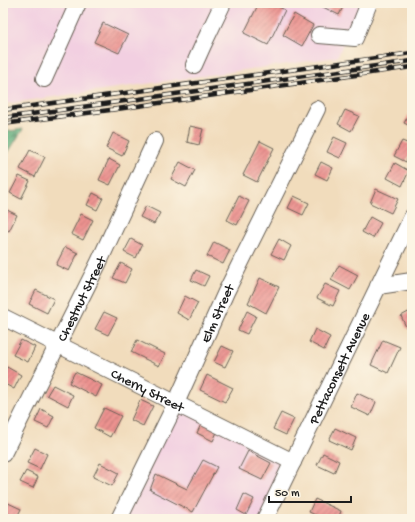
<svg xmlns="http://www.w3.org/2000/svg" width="415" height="522" font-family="'Gochi Hand',sans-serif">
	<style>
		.built { fill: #f2cfe1 }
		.forest { fill: url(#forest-firs); stroke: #3c644b }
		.building { fill: url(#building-hatch) }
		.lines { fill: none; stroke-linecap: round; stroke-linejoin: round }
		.minor-casing { stroke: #675f54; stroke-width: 18 }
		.minor { stroke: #fff; stroke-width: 16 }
		.rail-casing { stroke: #1c1c1c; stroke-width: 4.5 }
		.rail { stroke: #fcf5e5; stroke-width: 3; stroke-dasharray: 9; stroke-linecap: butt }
		.labels { text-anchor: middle; stroke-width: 3; stroke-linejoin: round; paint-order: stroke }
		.street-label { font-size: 14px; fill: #1c1c1c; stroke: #fcf5e5 }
	</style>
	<defs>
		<pattern id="forest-firs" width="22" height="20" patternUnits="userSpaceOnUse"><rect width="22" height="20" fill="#5dad7a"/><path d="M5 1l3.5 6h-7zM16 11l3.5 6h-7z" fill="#4c8c63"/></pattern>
		<pattern id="building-hatch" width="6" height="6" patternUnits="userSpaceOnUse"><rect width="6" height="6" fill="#ec928f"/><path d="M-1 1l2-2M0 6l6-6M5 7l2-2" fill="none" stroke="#be7674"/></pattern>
	</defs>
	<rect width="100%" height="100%" fill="#fcf5e5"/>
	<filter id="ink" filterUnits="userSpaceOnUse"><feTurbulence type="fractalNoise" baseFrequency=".025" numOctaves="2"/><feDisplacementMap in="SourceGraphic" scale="8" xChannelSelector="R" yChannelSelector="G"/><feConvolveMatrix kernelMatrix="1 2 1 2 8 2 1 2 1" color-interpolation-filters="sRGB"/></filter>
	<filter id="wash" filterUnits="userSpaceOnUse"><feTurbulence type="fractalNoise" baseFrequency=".012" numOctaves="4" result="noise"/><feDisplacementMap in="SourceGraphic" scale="16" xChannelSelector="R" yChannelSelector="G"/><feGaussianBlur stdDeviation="0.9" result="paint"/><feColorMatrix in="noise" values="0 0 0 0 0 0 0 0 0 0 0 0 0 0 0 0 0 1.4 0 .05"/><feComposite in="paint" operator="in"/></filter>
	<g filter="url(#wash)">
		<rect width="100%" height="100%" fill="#f1dcbc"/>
		<g class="built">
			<path d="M3 3H363L337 57 3 104Z"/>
			<path d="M176 404 293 460 266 519H120Z"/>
		</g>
		<path class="forest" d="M23 129 6 156 3 155V132Z"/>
		<g id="blocks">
			<g class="building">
				<path d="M259 3H271L285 10 268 45 244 33Z"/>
				<path d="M315 3H345L339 15Z"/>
				<path d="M294 14 313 25 302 46 283 35Z"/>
				<path d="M103 23 128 35 119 53 94 42Z"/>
				<path d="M345 110 359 116 351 131 338 124Z"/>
				<path d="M411 111H412V127L404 123Z"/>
				<path d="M190 126 203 129 199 145 187 142Z"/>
				<path d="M113 133 129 141 122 156 106 148Z"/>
				<path d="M334 137 347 143 340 158 327 152Z"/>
				<path d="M260 141 274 148 257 182 243 175Z"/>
				<path d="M402 141 412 145V149L406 162 394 156Z"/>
				<path d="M30 150 45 157 35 177 20 169Z"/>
				<path d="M109 159 120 165 110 185 99 180Z"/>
				<path d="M180 162 195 170 186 187 171 179Z"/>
				<path d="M321 162 333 168 327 180 315 174Z"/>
				<path d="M395 163 409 171 402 186 387 178Z"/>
				<path d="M19 176 30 181 21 199 10 193Z"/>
				<path d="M376 189 398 199 391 213 370 203Z"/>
				<path d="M93 193 103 198 97 210 87 205Z"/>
				<path d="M239 196 249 201 237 225 227 220Z"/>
				<path d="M294 196 309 203 303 215 288 208Z"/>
				<path d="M146 206 160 213 154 224 140 217Z"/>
				<path d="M5 209 17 215 9 231 3 228V212Z"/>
				<path d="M81 214 93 220 83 240 71 234Z"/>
				<path d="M370 217 381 223 373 238 362 232Z"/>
				<path d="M131 239 142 245 136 258 124 252Z"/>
				<path d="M279 239 291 246 284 260 271 254Z"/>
				<path d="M214 242 230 250 223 264 207 256Z"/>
				<path d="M65 247 78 253 69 271 56 265Z"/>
				<path d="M121 263 132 269 125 283 113 278Z"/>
				<path d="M339 265 358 275 350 290 331 280Z"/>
				<path d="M196 270 209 276 204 286 191 280Z"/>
				<path d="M260 278 279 287 266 313 248 303Z"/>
				<path d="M325 284 340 291 333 306 317 298Z"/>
				<path d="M36 290 54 299 47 313 29 304Z"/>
				<path d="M185 296 198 303 189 320 177 313Z"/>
				<path d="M412 310V326L407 329 401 316Z"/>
				<path d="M247 311 256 316 247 334 238 330Z"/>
				<path d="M104 312 117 318 108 335 95 329Z"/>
				<path d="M315 329 330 337 324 350 309 342Z"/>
				<path d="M21 340 35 347 28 362 13 355Z"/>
				<path d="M137 340 165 354 159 366 131 352Z"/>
				<path d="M383 340 400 347 388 373 371 365Z"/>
				<path d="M222 346 233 351 225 367 214 362Z"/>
				<path d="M7 367 21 375 14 389 3 383V375Z"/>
				<path d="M75 372 102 385 96 397 69 383Z"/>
				<path d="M207 375 233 388 225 402 200 390Z"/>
				<path d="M53 385 73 395 68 406 47 395Z"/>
				<path d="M357 393 376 402 370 416 351 407Z"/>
				<path d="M140 400 153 406 143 426 131 420Z"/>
				<path d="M104 408 121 416 110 437 94 428Z"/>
				<path d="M41 409 54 416 48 428 35 422Z"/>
				<path d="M281 413 294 419 286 435 273 429Z"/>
				<path d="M202 422 218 430 213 441 197 433Z"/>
				<path d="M335 428 356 438 351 450 329 440Z"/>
				<path d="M35 448 47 454 40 469 27 463Z"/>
				<path d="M248 451 271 463 262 480 239 469Z"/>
				<path d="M323 453 339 461 334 473 317 465Z"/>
				<path d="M203 460 217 467 193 512 150 490 156 474 187 489Z"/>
				<path d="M100 463 119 473 112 486 93 477Z"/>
				<path d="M26 471 38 477 33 488 20 482Z"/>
				<path d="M244 494 254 499 246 515 237 510Z"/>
				<path d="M315 499 341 511 338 519H324L309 512Z"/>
				<path d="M6 502 21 509 16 519H7L3 517V508Z"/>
			</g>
		</g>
	</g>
	<g filter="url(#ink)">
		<use href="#blocks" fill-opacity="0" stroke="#675f54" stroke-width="1"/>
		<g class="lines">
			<defs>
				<g id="minor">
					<path d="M319 35 355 38 369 3"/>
					<path d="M194 65 203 45 223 3"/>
					<path d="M44 79 78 3"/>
					<path d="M378 286 412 281"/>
					<path id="s1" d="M3 317 293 462"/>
					<path id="s2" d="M3 454 99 262 155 141"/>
					<path id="s3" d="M119 519 176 403 226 292 317 109"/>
					<path id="s4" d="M265 519 412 217"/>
				</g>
			</defs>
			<use href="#minor" class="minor-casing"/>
			<use href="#minor" class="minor"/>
			<defs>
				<g id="rail">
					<path d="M3 110 412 53"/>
					<path d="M3 118 412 61"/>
					<path d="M3 124 110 110 412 67"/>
				</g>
			</defs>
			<use href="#rail" class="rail-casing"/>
			<use href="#rail" class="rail"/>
		</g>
	</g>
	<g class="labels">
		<g class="street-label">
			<text dy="5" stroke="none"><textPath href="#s2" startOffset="174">Chestnut Street</textPath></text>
			<text dy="5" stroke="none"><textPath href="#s3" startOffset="228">Elm Street</textPath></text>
			<text dy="5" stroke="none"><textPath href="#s4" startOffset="168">Pettaconsett Avenue</textPath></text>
			<text dy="5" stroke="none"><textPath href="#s1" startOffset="162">Cherry Street</textPath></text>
		</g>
	</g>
	<rect width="415" height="522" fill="none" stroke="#fcf5e5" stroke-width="16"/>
	<path d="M269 496v6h82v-6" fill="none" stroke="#1c1c1c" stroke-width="2"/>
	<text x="275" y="496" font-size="12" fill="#1c1c1c" stroke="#fcf5e5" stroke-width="3" paint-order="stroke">50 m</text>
</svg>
